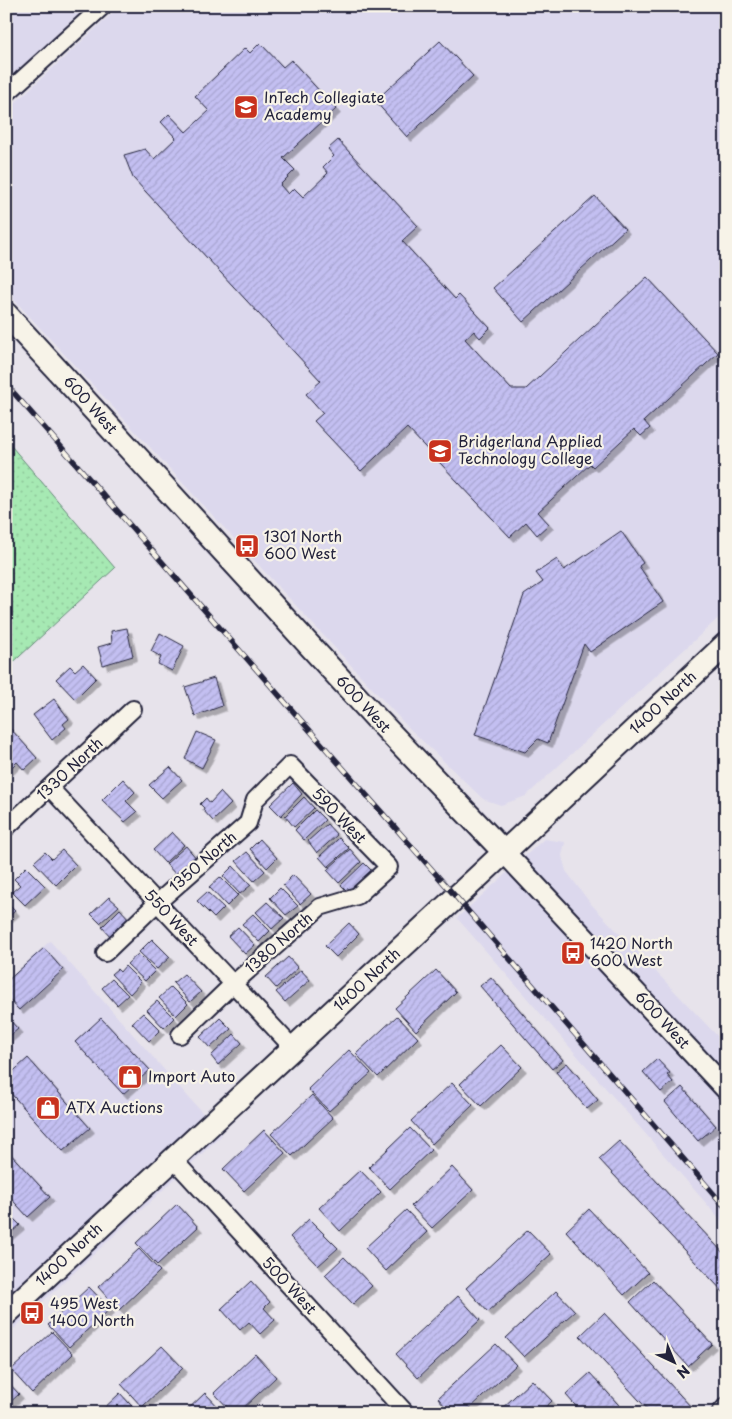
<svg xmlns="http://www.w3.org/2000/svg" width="732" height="1419" font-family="'Playpen Sans',sans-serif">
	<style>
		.built { fill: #dcd8ed }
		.park { fill: url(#park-dots); stroke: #648677 }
		.building { fill: url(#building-hatch); stroke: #22223b; filter: url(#shadow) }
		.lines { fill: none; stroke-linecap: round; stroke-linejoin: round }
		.minor-casing { stroke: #22223b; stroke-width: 20 }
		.tertiary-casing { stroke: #22223b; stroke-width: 24 }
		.secondary-casing { stroke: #22223b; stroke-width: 26 }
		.minor { stroke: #f7f3e8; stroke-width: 16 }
		.tertiary { stroke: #f7f3e8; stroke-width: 20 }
		.secondary { stroke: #f7f3e8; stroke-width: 22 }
		.rail-casing { stroke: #22223b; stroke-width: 5.5 }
		.rail { stroke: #f7f3e8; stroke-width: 4; stroke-dasharray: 11; stroke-linecap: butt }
		.labels { text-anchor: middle; stroke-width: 4.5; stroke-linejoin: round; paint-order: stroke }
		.poi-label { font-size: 15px; fill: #22223b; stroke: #f7f3e8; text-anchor: start }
		.street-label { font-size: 15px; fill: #22223b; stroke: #f7f3e8 }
	</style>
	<defs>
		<pattern id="park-dots" width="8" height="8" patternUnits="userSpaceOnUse" patternTransform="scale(1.25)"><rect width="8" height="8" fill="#a6e9b3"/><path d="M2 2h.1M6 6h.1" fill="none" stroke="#8fc89b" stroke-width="1.8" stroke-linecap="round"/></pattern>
		<pattern id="building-hatch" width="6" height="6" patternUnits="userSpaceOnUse" patternTransform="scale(1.25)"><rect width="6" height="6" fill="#c3bff1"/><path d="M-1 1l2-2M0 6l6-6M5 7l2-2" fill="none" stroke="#a7a4d0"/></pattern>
		<filter id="shadow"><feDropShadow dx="4.5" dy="4.5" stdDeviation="0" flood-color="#0004"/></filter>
	</defs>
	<rect width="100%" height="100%" fill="#e7e3eb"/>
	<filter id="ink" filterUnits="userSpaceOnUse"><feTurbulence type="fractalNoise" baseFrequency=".02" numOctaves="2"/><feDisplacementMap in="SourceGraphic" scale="10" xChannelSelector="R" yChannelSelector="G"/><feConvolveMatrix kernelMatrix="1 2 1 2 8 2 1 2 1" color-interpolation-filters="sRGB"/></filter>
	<g filter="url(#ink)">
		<g class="built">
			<path d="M6 6H87L6 81Z"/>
			<path d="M120 6H726V611L526 796 501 805 483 799 406 725 6 291V111Z"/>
			<path d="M544 839 565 842 562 856 566 871 591 904 726 1045V1226L457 918Z"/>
			<path d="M50 941 222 1135 6 1336V981Z"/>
		</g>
		<path class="park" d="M6 440 115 568 6 669Z"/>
		<g class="building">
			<path d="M440 41 473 76 407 137 375 101Z"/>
			<path d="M260 43 283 67 291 60 336 109 283 158 295 170 280 185 288 194 294 188 303 197 328 173 323 167 334 156 328 149 338 140 418 226 402 241 455 299 459 295 490 328 480 338 474 331 465 339 511 389H526L647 277 718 353 644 421 650 428 641 436 634 429 593 467 590 464 538 512 549 524 537 535 526 522 510 537 407 428 361 471 314 421 323 413 306 394 321 381 133 178 124 155 145 149 154 159 176 138 161 122 169 114 186 132 209 111 195 96 245 48 250 53Z"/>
			<path d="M595 196 625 229 523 322 493 288Z"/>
			<path d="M621 531 643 563 639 566 663 602 590 652 584 644 548 743 538 739 525 752 475 735 524 595 543 582 536 573 557 559 564 570Z"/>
			<path d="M127 628 133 656 103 665 98 647 112 643 111 631Z"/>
			<path d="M160 633 184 646 172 671 158 664 161 657 151 651Z"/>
			<path d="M83 664 96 678 75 699 56 679 70 666 75 671Z"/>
			<path d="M214 678 222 706 195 716 185 687Z"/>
			<path d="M54 699 69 719 63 724 66 728 52 740 33 715Z"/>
			<path d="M10 728 37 758 24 770 17 762 8 771 6 769V731Z"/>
			<path d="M197 732 216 740 202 768 185 759Z"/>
			<path d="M170 767 182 780 162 798 149 785Z"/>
			<path d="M123 779 135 792 126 801 137 812 125 822 102 800Z"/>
			<path d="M293 783 302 794 281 816 270 805Z"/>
			<path d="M220 792 231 804 213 821 203 810 204 808 200 804 206 798 210 803Z"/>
			<path d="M304 797 314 808 294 827 285 816Z"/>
			<path d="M315 810 325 820 304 840 295 830Z"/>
			<path d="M327 824 337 835 317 853 308 841Z"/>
			<path d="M172 832 184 845 165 863 153 850Z"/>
			<path d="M339 838 349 848 328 867 319 857Z"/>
			<path d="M260 839 277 858 267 868 250 849Z"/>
			<path d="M186 846 197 859 178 877 166 864Z"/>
			<path d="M350 849 361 862 339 883 327 870Z"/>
			<path d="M62 850 76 865 56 885 34 862 45 852 52 859Z"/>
			<path d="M247 852 265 871 254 881 236 861Z"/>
			<path d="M364 863 374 873 351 895 341 885Z"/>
			<path d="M233 866 251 885 240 894 223 876Z"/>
			<path d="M26 867 45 886 25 905 12 892 20 885 14 879Z"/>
			<path d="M293 875 311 894 300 904 283 885Z"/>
			<path d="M220 877 238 895 227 906 209 887Z"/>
			<path d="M280 888 298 906 286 915 270 898Z"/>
			<path d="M207 892 224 908 214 918 197 901Z"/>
			<path d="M109 897 119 906 100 923 91 914Z"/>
			<path d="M6 902 15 911 6 919Z"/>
			<path d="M267 902 284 918 272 929 256 912Z"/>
			<path d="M120 909 130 920 111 937 102 927Z"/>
			<path d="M253 914 270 931 259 942 242 924Z"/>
			<path d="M349 923 359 934 336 957 325 946Z"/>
			<path d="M238 927 255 945 245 954 228 936Z"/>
			<path d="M152 939 170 957 157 969 139 952Z"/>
			<path d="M44 948 63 970 19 1010 6 996V982Z"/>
			<path d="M138 954 155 971 145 981 127 964Z"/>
			<path d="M288 957 298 968 276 988 266 977Z"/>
			<path d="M125 966 141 982 130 994 111 974 117 969 120 972Z"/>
			<path d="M301 970 310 980 285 1002 276 992Z"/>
			<path d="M436 970 456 992 416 1031 395 1008Z"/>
			<path d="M184 974 201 992 190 1002 173 983Z"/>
			<path d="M491 977 563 1060 552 1069 480 986Z"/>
			<path d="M112 979 128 995 117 1005 102 988Z"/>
			<path d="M171 987 188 1004 176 1016 159 998Z"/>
			<path d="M157 1001 174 1018 164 1028 147 1010Z"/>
			<path d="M143 1013 160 1030 149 1041 132 1023Z"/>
			<path d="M6 1016 18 1029 6 1039Z"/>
			<path d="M397 1016 418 1038 378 1077 356 1054Z"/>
			<path d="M101 1018 150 1070 123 1094 75 1042Z"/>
			<path d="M220 1018 231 1029 210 1048 200 1037Z"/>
			<path d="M234 1034 242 1043 218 1065 211 1056Z"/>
			<path d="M501 1045 522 1067 481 1106 460 1084Z"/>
			<path d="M349 1050 371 1073 329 1111 308 1089Z"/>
			<path d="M28 1058 90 1128 63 1151 6 1088V1078Z"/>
			<path d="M657 1059 670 1073 667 1075 673 1082 661 1092 643 1072Z"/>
			<path d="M567 1063 598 1100 587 1109 556 1072Z"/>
			<path d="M452 1083 473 1105 432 1144 411 1121Z"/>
			<path d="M682 1087 716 1126 698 1141 665 1102Z"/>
			<path d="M312 1095 333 1118 292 1156 271 1134Z"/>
			<path d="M410 1128 431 1150 390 1189 369 1167Z"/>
			<path d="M264 1130 285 1153 244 1191 223 1169Z"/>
			<path d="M619 1141 726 1256V1295L599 1159Z"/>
			<path d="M6 1149 50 1197 28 1217 6 1193Z"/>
			<path d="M452 1167 473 1190 432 1228 411 1206Z"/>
			<path d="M360 1170 381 1192 340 1231 319 1208Z"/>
			<path d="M177 1204 198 1227 157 1265 136 1243Z"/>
			<path d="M589 1209 648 1273 624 1295 566 1231Z"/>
			<path d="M406 1210 427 1232 386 1271 365 1248Z"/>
			<path d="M6 1211 20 1225 6 1237Z"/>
			<path d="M309 1219 338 1248 318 1266 290 1237Z"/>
			<path d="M528 1230 551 1254 488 1312 466 1288Z"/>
			<path d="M139 1249 160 1271 119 1310 98 1287Z"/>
			<path d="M344 1257 372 1286 353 1304 325 1275Z"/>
			<path d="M653 1280 712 1344 688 1366 630 1302Z"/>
			<path d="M251 1281 270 1302 264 1308 275 1320 260 1334 249 1322 240 1330 221 1309Z"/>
			<path d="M89 1287 110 1309 69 1347 48 1325Z"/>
			<path d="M556 1291 575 1311 524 1357 506 1338Z"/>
			<path d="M458 1296 480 1320 418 1378 396 1354Z"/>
			<path d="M604 1313 692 1408 687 1413H651L580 1336Z"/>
			<path d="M52 1332 73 1354 32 1393 11 1370Z"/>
			<path d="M496 1344 516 1365 465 1413H451L438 1398Z"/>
			<path d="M162 1346 183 1368 142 1407 121 1384Z"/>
			<path d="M255 1354 276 1377 238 1413H233L214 1393Z"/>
			<path d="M590 1373 626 1413H582L566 1395Z"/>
			<path d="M6 1380 19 1394 6 1406Z"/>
			<path d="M532 1380 552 1401 539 1413H497Z"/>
			<path d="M120 1393 138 1413H99Z"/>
			<path d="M205 1393 224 1413H184Z"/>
		</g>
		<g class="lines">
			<defs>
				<g id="minor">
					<path d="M6 94 103 6"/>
					<path d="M50 788 293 1048"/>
					<path d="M6 828 133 709"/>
					<path d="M105 953 157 903 248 823 255 800 290 765 389 867 357 896 320 907 233 984 180 1035"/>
					<path d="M173 1159 406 1413"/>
					<path d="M720 1413 726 1406"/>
				</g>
				<path id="tertiary" d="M504 852 726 1089"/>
				<g id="secondary">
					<path d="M6 314 376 718 504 852"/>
					<path d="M6 1314 480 875 726 644"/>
				</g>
			</defs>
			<use href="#minor" class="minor-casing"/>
			<use href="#tertiary" class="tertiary-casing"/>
			<use href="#secondary" class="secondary-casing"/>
			<use href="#minor" class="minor"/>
			<use href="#tertiary" class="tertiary"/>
			<use href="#secondary" class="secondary"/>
			<defs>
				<path id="rail" d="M6 384 456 897 726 1208"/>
			</defs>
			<use href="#rail" class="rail-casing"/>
			<use href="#rail" class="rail"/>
		</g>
	</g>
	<defs>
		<symbol id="school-square" viewBox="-11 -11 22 22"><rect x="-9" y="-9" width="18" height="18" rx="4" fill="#c8321e" stroke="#f7f3e8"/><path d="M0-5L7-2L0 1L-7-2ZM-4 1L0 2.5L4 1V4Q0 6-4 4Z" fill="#fff"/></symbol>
		<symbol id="university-square" viewBox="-11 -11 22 22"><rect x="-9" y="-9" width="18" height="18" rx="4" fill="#c8321e" stroke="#f7f3e8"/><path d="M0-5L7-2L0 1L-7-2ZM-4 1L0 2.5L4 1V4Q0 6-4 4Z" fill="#fff"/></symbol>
		<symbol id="bus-square" viewBox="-11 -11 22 22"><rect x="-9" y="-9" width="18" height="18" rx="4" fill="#c8321e" stroke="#f7f3e8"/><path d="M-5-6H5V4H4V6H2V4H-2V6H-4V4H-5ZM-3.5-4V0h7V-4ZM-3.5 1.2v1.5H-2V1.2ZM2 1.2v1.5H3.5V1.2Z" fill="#fff"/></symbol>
		<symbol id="shop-square" viewBox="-11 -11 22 22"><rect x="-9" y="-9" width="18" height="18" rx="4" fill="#c8321e" stroke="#f7f3e8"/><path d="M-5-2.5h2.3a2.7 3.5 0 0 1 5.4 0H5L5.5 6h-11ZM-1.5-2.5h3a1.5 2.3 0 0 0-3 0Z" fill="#fff"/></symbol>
	</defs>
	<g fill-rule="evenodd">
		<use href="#school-square" x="232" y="93" width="28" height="28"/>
		<use href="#university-square" x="426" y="437" width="28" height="28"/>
		<use href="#bus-square" x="233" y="532" width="28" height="28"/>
		<use href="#bus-square" x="559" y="939" width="28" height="28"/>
		<use href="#shop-square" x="116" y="1063" width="28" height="28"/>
		<use href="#shop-square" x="34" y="1094" width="28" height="28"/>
		<use href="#bus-square" x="18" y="1299" width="28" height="28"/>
	</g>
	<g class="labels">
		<g class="poi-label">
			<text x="264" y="103">InTech Collegiate<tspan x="264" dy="17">Academy</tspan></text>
			<text x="458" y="447">Bridgerland Applied<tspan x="458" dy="17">Technology College</tspan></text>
			<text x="264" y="542">1301 North<tspan x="264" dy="17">600 West</tspan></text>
			<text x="590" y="949">1420 North<tspan x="590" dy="17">600 West</tspan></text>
			<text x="148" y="1082">Import Auto</text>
			<text x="66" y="1113">ATX Auctions</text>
			<text x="50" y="1309">495 West<tspan x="50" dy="17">1400 North</tspan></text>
		</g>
		<g class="street-label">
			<text transform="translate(90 405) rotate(48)" y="5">600 West</text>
			<text transform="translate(663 703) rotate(-43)" y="5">1400 North</text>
			<text transform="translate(363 704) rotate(47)" y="5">600 West</text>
			<text transform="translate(70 769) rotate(-43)" y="5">1330 North</text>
			<text transform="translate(339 816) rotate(46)" y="5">590 West</text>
			<text transform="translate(203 862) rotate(-41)" y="5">1350 North</text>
			<text transform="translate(171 918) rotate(47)" y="5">550 West</text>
			<text transform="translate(279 943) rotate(-41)" y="5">1380 North</text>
			<text transform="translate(367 980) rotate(-43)" y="5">1400 North</text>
			<text transform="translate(662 1020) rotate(47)" y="5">600 West</text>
			<text transform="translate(69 1255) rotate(-43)" y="5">1400 North</text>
			<text transform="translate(289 1286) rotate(47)" y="5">500 West</text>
		</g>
	</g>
	<rect width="732" height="1419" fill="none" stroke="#f7f3e8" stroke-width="25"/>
	<rect x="12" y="12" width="707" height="1394" fill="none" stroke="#22223b" stroke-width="2" filter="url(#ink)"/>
	<g transform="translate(674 1362) rotate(136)" stroke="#f7f3e8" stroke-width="4" paint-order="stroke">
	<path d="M0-4L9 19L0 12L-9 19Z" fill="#22223b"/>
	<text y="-8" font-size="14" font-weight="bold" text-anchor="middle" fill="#22223b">N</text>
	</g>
</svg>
